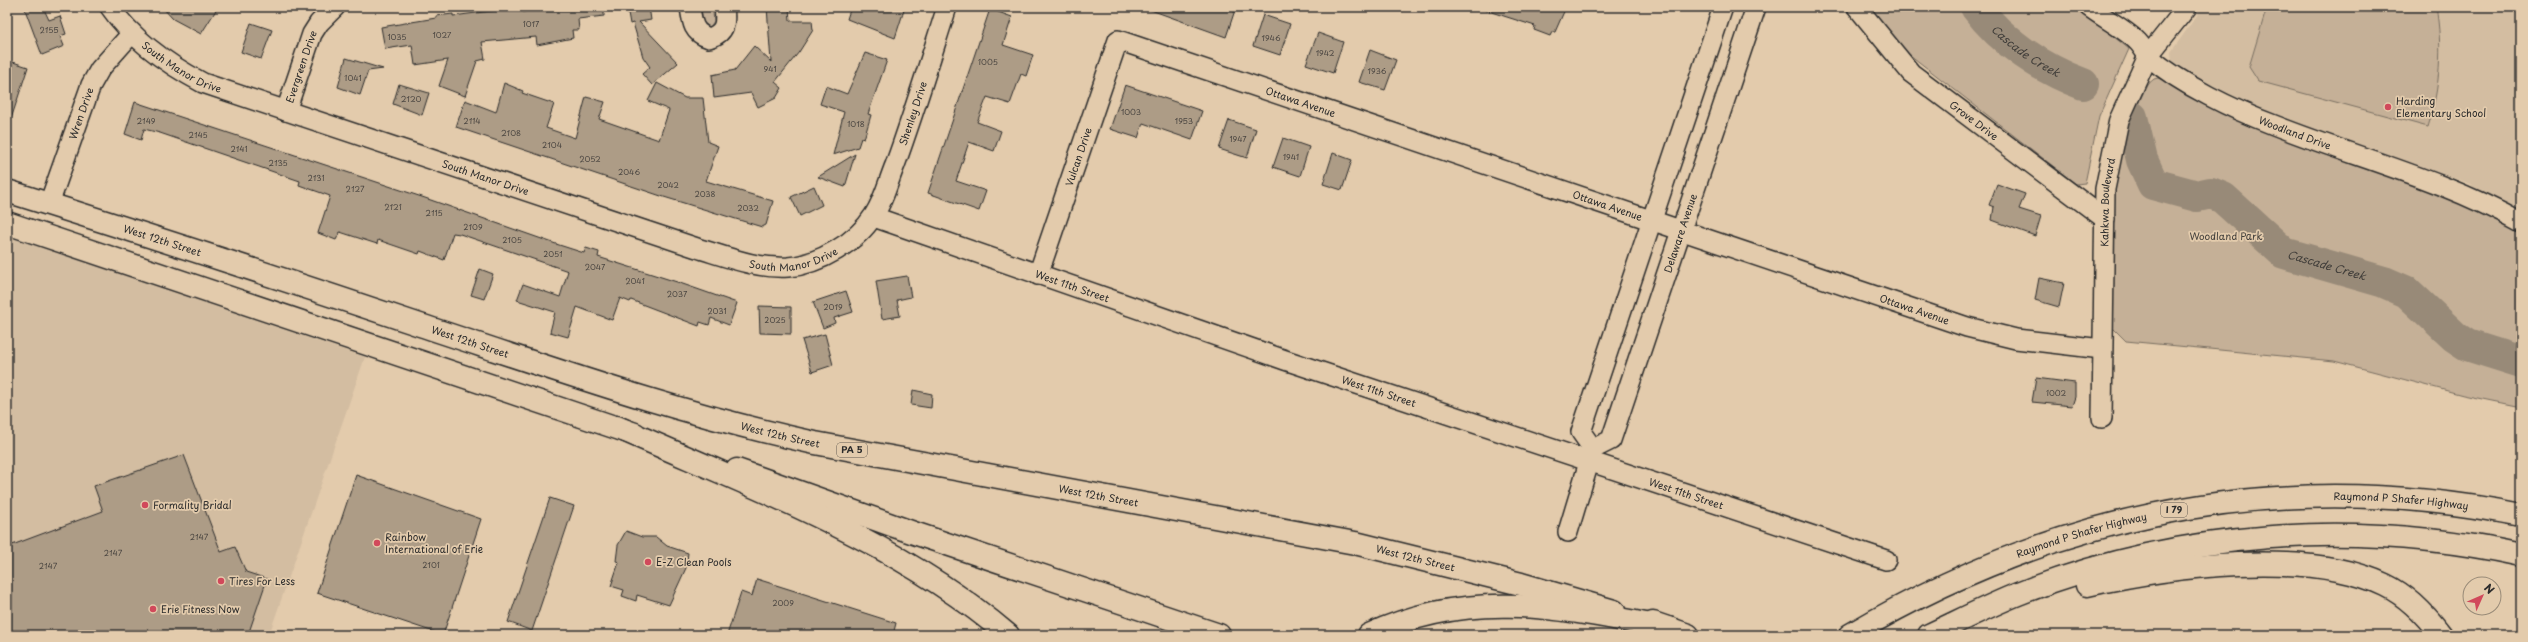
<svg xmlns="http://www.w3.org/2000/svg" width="2528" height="642" font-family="'Playpen Sans',sans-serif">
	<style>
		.built { fill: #d3bda1 }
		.green { fill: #c5b097; stroke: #786e61 }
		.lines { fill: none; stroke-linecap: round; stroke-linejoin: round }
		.river { stroke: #988a78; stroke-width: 32 }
		.building { fill: #ad9c86; stroke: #2b2b2b }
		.minor-casing { stroke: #2b2b2b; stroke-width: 22 }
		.major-casing { stroke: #2b2b2b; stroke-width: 25 }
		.highway-casing { stroke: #2b2b2b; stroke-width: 25 }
		.minor { stroke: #e3cbac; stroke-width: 19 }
		.major { stroke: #e3cbac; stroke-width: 22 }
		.highway { stroke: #e3cbac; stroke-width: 22 }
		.poi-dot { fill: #d1495b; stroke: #e3cbac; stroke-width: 1.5 }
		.labels { text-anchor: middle; stroke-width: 3.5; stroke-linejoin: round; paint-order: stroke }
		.number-label { font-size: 8px; fill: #4c4742 }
		.shield { fill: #e3cbac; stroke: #625b52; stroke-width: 1 }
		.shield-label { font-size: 9px; font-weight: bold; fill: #2b2b2b }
		.street-label { font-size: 10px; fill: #2b2b2b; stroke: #e3cbac }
		.poi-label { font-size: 10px; fill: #2b2b2b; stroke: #e3cbac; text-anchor: start }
		.park-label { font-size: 10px; fill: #423f3b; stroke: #e3cbac }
		.water-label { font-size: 11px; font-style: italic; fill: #413e3a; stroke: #e3cbac }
	</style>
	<rect width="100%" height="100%" fill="#e3cbac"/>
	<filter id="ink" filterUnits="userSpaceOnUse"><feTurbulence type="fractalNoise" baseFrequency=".025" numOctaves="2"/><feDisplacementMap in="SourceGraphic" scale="8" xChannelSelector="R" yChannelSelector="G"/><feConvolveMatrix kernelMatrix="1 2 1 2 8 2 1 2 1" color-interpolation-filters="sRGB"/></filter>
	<g filter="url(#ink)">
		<g class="built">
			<path d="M2203 7H2521V216L2475 190 2471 184 2278 119 2183 70 2172 62 2171 52Z"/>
			<path d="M7 236 365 357 269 635H7Z"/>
		</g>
		<g class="green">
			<path d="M701 7H712L714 21 710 27 703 23Z"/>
			<path d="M1871 7H2077L2129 49 2099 116 2085 183 2076 184 1910 55 1884 28Z"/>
			<path d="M2267 7H2436C2443 47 2440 88 2428 127L2258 81 2249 67Z"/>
			<path d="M2158 78 2457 201 2497 220 2521 235V407L2463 395 2334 361 2126 341 2112 327 2114 190 2124 134 2147 85 2154 79Z"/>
		</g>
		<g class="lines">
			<g class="river">
				<path id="s1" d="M1976 7C2002 42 2042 69 2083 84"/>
				<path id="s2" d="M2132 117 2142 160 2153 184 2197 196 2211 193 2223 198 2284 253 2384 282 2407 292 2455 337 2467 345 2521 362"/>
			</g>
		</g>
		<g class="building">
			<path d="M24 7H43L49 20 60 16 66 34 60 36 64 46 42 55Z"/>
			<path d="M162 7H218L201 34 173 19Z"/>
			<path d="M522 7 523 12 554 7H604V16L578 19 579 30H572L573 38 537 45 536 37 482 42 485 59 477 61 465 96 439 86 448 60 415 65 412 45 385 49 381 27 436 18V16L453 14V16Z"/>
			<path d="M627 7H649L651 20 639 22 678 63 652 85 642 74 650 67 643 57 633 23 630 24Z"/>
			<path d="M767 7H789L790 21H812L813 30 799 52 775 82 782 88 776 98 758 107 751 93 714 98 712 75 735 70 754 46 771 62Z"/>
			<path d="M851 7H905L895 38 847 19Z"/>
			<path d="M1148 7H1236L1226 37 1148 9Z"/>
			<path d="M1485 7H1566L1555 32H1552L1550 36 1534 30 1535 26 1485 10Z"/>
			<path d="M990 9 1012 17 1003 45 1033 55 1026 76 1021 74 1010 104 987 97 977 122 1001 131 994 151 969 142 956 181 986 191 979 211 928 193Z"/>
			<path d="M1263 15 1290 24 1280 55 1253 46Z"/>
			<path d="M251 23 272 30 261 59 241 52Z"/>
			<path d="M1318 33 1343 42 1333 73 1306 64Z"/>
			<path d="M1370 50 1396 60 1385 90 1359 82Z"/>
			<path d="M865 53 887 60 868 114 871 115 864 139 861 138 858 147 833 155 844 112 820 104 826 86 847 94Z"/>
			<path d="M346 58 383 69 368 71 360 95 338 87Z"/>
			<path d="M7 60 28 67 10 122 7 121Z"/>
			<path d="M504 83 523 91 522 93 554 104 546 128 575 138 586 97 605 102 599 119 659 140 669 110 648 101 657 83 685 98H703L708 142 718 146 706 181 773 201 766 225 762 227 664 197 456 127 465 100 496 112Z"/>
			<path d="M399 84 429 93 422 115 393 104Z"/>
			<path d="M1125 85 1202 111 1192 140 1143 123 1138 138 1110 129Z"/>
			<path d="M135 102 425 198 556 244 584 253 586 248 599 252 598 257 677 282 737 303 729 325 711 318 709 325 700 322 699 326 631 300 630 302 620 298 612 320 577 307 568 337 550 332 555 312 517 300 523 284 560 297 568 271 460 234 453 233 444 260 420 251 419 254 378 240 377 244 340 232 336 240 318 233 330 196 299 185 300 181 160 133 144 129 141 140 125 134Z"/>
			<path d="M1229 120 1256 129 1247 158 1219 149Z"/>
			<path d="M1283 138 1309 147 1300 176 1273 167Z"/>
			<path d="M1333 153 1352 160 1342 190 1323 184Z"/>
			<path d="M855 154 845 187 818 177Z"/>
			<path d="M1997 184 2025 194 2019 209 2041 216 2035 236 1992 220 1994 207 1989 205Z"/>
			<path d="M814 186 822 205 800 216 791 197Z"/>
			<path d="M480 269 493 274 484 299 471 295Z"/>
			<path d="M907 276 911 297 897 300 900 316 882 319 876 281Z"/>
			<path d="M2039 278 2064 283 2059 307 2035 300Z"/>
			<path d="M846 291 853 312 834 318 835 323 823 328 813 302Z"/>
			<path d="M759 306 791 307V334L760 333Z"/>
			<path d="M825 334 833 365 812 372 802 340Z"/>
			<path d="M2036 378 2075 383V397L2072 406 2032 402Z"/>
			<path d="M913 390 932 394 931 408 911 405Z"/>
			<path d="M184 455 221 552 235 547 246 572 267 579 248 635H7V547L103 511 94 486Z"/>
			<path d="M356 475 481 519 443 635 317 593Z"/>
			<path d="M550 498 574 506 532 631 508 622Z"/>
			<path d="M626 531 642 537H656L667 546 688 553 686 568 669 605 637 595 636 601 622 596 624 590 611 586 619 562 616 561 618 545Z"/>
			<path d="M757 579 896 623 893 635H727L741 592 752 596Z"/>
		</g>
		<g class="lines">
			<defs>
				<g id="minor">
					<path id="s3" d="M110 7C133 40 167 64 203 83L697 248C727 257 757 269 788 267 820 264 857 242 874 215 884 200 888 182 895 165 914 113 930 60 947 7"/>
					<path d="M690 7C692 22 693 33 709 38 726 33 726 22 724 7"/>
					<path id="s4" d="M1723 7 1581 432 1593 449 1611 440 1756 7"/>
					<path id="s5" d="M1857 7 1911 73 2105 219"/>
					<path id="s6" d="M2089 7C2105 19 2125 29 2138 42 2143 47 2145 53 2149 57 2182 85 2234 110 2274 125 2357 158 2443 179 2521 223"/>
					<path id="s7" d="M286 111 312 34 319 23 335 7"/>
					<path id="s8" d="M49 204 91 85 100 69 132 33"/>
					<path id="s9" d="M874 217 1285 360 1886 560"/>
					<path id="s10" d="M1038 275 1118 40 1967 327 2016 339 2102 349"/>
					<path id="s11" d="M2102 418 2105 189 2119 120 2148 56 2187 7"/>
					<path d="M1568 532 1593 449"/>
				</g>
				<g id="major">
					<path id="s12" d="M7 191C145 234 283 279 420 325 551 368 680 414 815 443L1355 543 1521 584 1614 611"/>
					<path d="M7 223 635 434"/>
					<path d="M737 470 914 533 1219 635"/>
					<path d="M1653 623 1688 635"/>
				</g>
				<g id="highway">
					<path d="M617 427C751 487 896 539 1008 635"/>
					<path d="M2087 585C2170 566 2307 548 2385 585 2408 596 2426 615 2441 635"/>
					<path d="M1369 635C1474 586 1565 609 1672 629"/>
					<path id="s13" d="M1850 635C2059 511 2281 467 2521 515"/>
					<path d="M1929 635C1959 621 1988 606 2018 594 2177 531 2355 519 2521 555"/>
				</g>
			</defs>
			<use href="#minor" class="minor-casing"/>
			<use href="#major" class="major-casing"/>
			<use href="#highway" class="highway-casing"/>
			<use href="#minor" class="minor"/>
			<use href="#major" class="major"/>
			<use href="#highway" class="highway"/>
		</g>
	</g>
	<g class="poi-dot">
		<circle cx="2388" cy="107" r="4"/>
		<circle cx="145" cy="505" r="4"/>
		<circle cx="377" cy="543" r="4"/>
		<circle cx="648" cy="562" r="4"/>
		<circle cx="221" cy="581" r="4"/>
		<circle cx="153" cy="609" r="4"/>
	</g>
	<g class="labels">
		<g class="number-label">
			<text x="531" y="27">1017</text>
			<text x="49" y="33">2155</text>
			<text x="442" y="38">1027</text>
			<text x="397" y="40">1035</text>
			<text x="1271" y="41">1946</text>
			<text x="1325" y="56">1942</text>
			<text x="988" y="65">1005</text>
			<text x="770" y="72">941</text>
			<text x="1377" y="74">1936</text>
			<text x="353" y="81">1041</text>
			<text x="411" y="102">2120</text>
			<text x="1131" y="115">1003</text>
			<text x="146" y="124">2149</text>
			<text x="472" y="124">2114</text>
			<text x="1184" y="124">1953</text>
			<text x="856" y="127">1018</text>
			<text x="511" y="136">2108</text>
			<text x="198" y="138">2145</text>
			<text x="1238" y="142">1947</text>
			<text x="552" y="148">2104</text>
			<text x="239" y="152">2141</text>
			<text x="1291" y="160">1941</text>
			<text x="590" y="162">2052</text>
			<text x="278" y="166">2135</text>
			<text x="629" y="175">2046</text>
			<text x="316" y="181">2131</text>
			<text x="668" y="188">2042</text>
			<text x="355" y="192">2127</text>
			<text x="705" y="197">2038</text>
			<text x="393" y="210">2121</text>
			<text x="748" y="211">2032</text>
			<text x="434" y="216">2115</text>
			<text x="473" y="230">2109</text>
			<text x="512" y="243">2105</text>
			<text x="553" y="257">2051</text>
			<text x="595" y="270">2047</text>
			<text x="635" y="284">2041</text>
			<text x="677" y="297">2037</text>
			<text x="833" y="310">2019</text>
			<text x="717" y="314">2031</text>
			<text x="775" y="323">2025</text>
			<text x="2056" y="396">1002</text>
			<text x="199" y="540">2147</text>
			<text x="113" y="556">2147</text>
			<text x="431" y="568">2101</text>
			<text x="48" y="569">2147</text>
			<text x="783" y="606">2009</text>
		</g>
		<g class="shield">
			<rect x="837" y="443" width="30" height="14" rx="3"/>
			<rect x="2161" y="503" width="26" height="14" rx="3"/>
		</g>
		<g class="shield-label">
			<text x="852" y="453">PA 5</text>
			<text x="2174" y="513">I 79</text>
		</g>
		<g class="street-label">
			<text dy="4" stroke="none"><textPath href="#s3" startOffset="95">South Manor Drive</textPath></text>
			<text dy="4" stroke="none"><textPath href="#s7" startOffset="47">Evergreen Drive</textPath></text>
			<text dy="4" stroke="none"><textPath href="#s10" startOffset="441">Ottawa Avenue</textPath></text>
			<text dy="4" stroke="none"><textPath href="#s8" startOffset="96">Wren Drive</textPath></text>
			<text dy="4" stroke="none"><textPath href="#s3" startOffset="948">Shenley Drive</textPath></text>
			<text dy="4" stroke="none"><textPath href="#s5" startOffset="164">Grove Drive</textPath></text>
			<text dy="4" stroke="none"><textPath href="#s6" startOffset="244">Woodland Drive</textPath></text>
			<text dy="4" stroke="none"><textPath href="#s10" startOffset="125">Vulcan Drive</textPath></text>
			<text dy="4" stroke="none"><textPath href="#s3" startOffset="419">South Manor Drive</textPath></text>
			<text dy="4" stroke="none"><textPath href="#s11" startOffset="216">Kahkwa Boulevard</textPath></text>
			<text dy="4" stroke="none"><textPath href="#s10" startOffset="765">Ottawa Avenue</textPath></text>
			<text dy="4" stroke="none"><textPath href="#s4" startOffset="707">Delaware Avenue</textPath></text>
			<text dy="4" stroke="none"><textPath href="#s12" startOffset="163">West 12th Street</textPath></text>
			<text dy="4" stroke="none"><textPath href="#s3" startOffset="742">South Manor Drive</textPath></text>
			<text dy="4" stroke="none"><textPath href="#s9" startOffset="210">West 11th Street</textPath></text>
			<text dy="4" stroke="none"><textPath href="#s10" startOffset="1089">Ottawa Avenue</textPath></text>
			<text dy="4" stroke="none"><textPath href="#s12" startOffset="487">West 12th Street</textPath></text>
			<text dy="4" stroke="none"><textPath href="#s9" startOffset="534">West 11th Street</textPath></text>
			<text dy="4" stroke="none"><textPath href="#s12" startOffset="811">West 12th Street</textPath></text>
			<text dy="4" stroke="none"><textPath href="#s9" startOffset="858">West 11th Street</textPath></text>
			<text dy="4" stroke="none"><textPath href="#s12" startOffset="1135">West 12th Street</textPath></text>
			<text dy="4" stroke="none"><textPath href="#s13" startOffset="577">Raymond P Shafer Highway</textPath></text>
			<text dy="4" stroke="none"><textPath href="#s13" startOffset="253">Raymond P Shafer Highway</textPath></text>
			<text dy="4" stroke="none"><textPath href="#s12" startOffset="1458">West 12th Street</textPath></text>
		</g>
		<g class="poi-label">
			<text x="2396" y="105">Harding<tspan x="2396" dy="12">Elementary School</tspan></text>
			<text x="153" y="509">Formality Bridal</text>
			<text x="385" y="541">Rainbow<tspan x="385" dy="12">International of Erie</tspan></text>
			<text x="656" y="566">E-Z Clean Pools</text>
			<text x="229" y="585">Tires For Less</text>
			<text x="161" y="613">Erie Fitness Now</text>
		</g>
		<g class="park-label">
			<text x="2226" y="240">Woodland Park</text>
		</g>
		<g class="water-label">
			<text dy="4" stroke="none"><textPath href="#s1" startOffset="67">Cascade Creek</textPath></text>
			<text dy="4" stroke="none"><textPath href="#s2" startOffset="270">Cascade Creek</textPath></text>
		</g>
	</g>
	<rect width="2528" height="642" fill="none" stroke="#e3cbac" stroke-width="24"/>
	<rect x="12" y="12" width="2504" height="618" fill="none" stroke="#2b2b2b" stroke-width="1.5" filter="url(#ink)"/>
	<g transform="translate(2482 596) rotate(45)"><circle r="19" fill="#e3cbac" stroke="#998b78"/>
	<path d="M0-3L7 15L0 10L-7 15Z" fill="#d1495b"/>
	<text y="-6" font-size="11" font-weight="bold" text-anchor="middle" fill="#2b2b2b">N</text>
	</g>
</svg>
